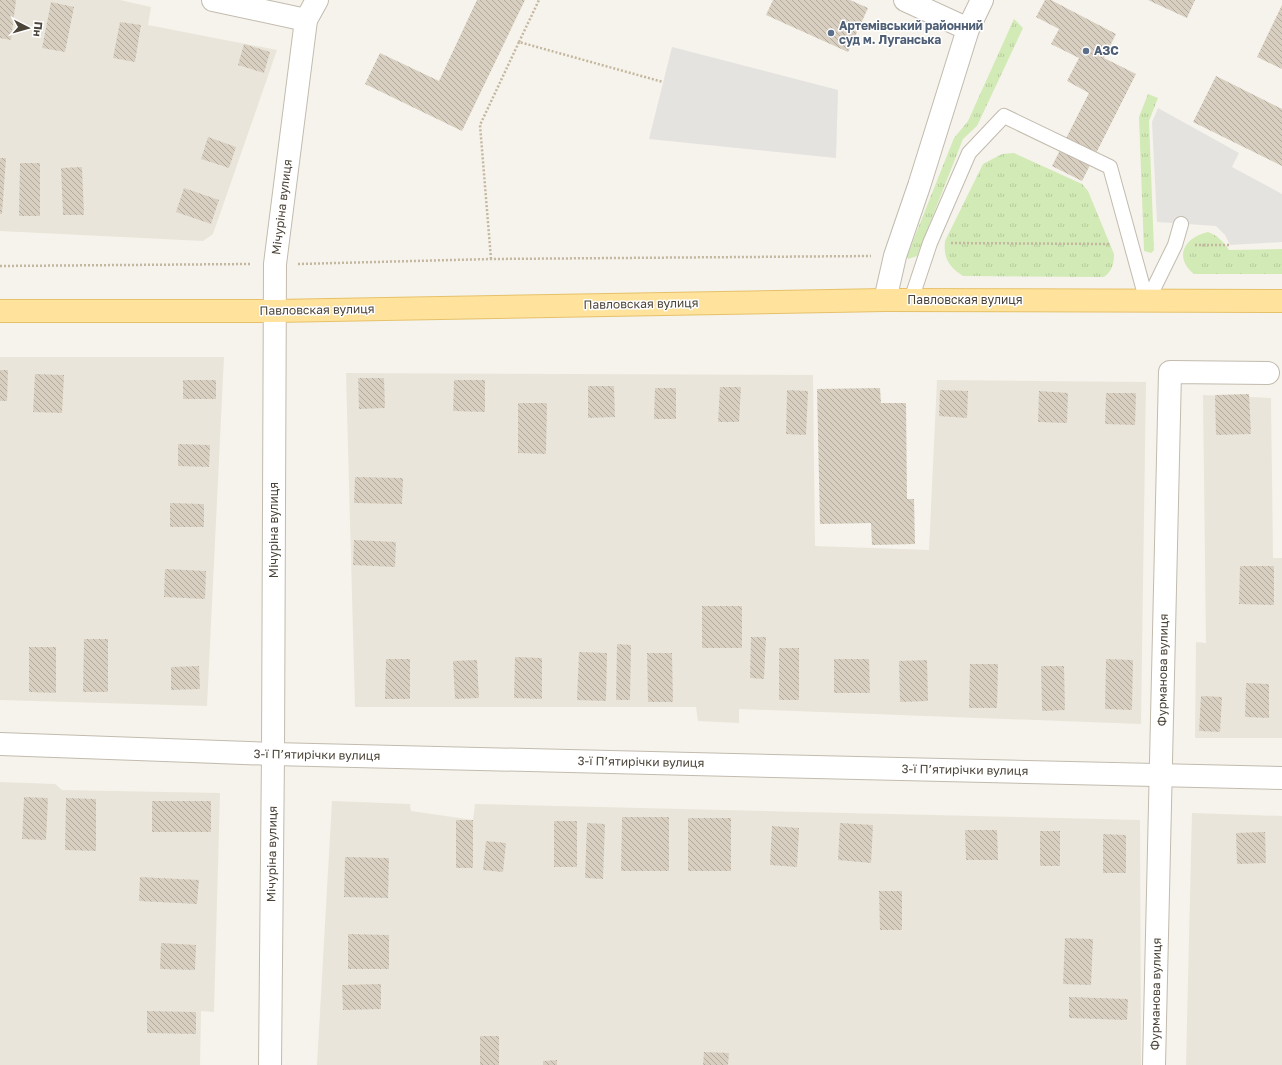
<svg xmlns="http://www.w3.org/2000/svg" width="1282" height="1065" font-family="'Golos Text',sans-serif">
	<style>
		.residential { fill: #eae5da }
		.grass { fill: url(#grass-tufts) }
		.parking { fill: #e5e3e0 }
		.building { fill: url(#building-back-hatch) }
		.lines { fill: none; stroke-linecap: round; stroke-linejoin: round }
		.service-casing { stroke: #c2bbae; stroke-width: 16 }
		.minor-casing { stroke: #c2bbae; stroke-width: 24 }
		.primary-casing { stroke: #e6c16a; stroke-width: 24 }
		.path { stroke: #c4b79f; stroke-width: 2.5; stroke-dasharray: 2 2; stroke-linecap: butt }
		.service { stroke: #fff; stroke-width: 14 }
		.minor { stroke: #fff; stroke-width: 22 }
		.primary { stroke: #ffe39c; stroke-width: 22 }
		.service-dot { fill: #5c6f8a; stroke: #fff; stroke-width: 1.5 }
		.labels { text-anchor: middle; stroke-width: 3; stroke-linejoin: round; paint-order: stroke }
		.service-label { font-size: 12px; font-weight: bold; fill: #4e5e75; stroke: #fff; text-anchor: start }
		.street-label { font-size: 12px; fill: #4b4439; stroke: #fff }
	</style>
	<defs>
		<pattern id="grass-tufts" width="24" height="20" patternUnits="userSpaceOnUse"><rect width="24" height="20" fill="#d2eab5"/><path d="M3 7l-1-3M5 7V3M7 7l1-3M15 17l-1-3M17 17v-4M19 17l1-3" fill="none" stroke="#b6ca9c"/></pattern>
		<pattern id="building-back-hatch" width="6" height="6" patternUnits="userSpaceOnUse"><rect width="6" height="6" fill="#d8cfc1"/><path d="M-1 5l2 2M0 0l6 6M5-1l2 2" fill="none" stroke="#b1aa9e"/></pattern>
	</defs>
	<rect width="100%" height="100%" fill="#f6f3ec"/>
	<g class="residential">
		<path d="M0 0H120L151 7 148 25 277 50 213 234 203 241 0 231Z"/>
		<path d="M0 357H224L207 706 0 700Z"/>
		<path d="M346 373 813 375 815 546 929 550 937 380 1146 382 1141 724 739 709V723L698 721 696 707H355Z"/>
		<path d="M1203 395 1271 398 1273 558H1282V738H1195L1196 642 1206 643Z"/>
		<path d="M0 782 55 784 62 790 220 793 214 1012 201 1011 200 1065H0Z"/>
		<path d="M332 801 410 804 411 811 473 820 475 804 1140 820 1141 1065H317Z"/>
		<path d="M1192 813 1282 816V1065H1186Z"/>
	</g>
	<g class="grass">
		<path d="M1014 19 1023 28 977 126 963 139 917 256 908 259 907 256 954 138 968 121Z"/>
		<path d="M1148 94 1158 98 1149 121 1154 250 1151 253 1144 251 1139 117Z"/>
		<path d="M1014 153 1082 184 1088 191 1114 254C1114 264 1112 271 1104 277L963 276C949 267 943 258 945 241L983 164 1002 154Z"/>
		<path d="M1208 232C1218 236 1223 241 1229 250L1282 249V274H1194C1173 257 1185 237 1208 232Z"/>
	</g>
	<g class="parking">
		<path d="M672 47 838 90 836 158 649 139Z"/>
		<path d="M1158 108 1239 153 1232 167 1282 194V242L1230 245 1225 235 1216 226 1157 222 1152 122Z"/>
	</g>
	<g class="building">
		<path d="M0 0H16L11 40 0 38Z"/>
		<path d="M477 0H525L462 131 365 84 380 53 439 81Z"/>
		<path d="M773 0H850L868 8 848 52 766 15Z"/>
		<path d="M1045 0H1051L1116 34 1104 58 1136 74 1082 181 1052 166 1089 93 1067 81 1079 58 1051 44 1059 29 1036 17Z"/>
		<path d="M1148 0H1195L1187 18Z"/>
		<path d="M51 2 74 7 65 52 42 48Z"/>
		<path d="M1282 5V69L1257 57Z"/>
		<path d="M120 22 141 25 135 62 113 58Z"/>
		<path d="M244 44 270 52 264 73 238 65Z"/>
		<path d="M1216 76 1282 109V166L1193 122Z"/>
		<path d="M208 137 236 147 229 168 201 159Z"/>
		<path d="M0 158H6L2 214H0Z"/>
		<path d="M20 163H40V216H19Z"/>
		<path d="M82 167 84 215H63L61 168Z"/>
		<path d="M184 188 219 200 211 224 176 212Z"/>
		<path d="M0 370H8L7 401H0Z"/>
		<path d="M35 374 64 375 62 413 33 412Z"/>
		<path d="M358 378H384L385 408 359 409Z"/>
		<rect x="183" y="380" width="33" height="19"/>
		<path d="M454 380H485V412L453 411Z"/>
		<path d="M588 386H614L615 417 588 418Z"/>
		<path d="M720 387H741L739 422H718Z"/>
		<path d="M655 388H676V419H654Z"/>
		<path d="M880 388 881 403H906L907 499H914L915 544 872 545 871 523 820 524 817 389Z"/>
		<path d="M787 390 808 391 806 435 786 434Z"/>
		<path d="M940 390 968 391 967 418 939 416Z"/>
		<path d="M1039 391 1068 393 1067 423 1038 422Z"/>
		<path d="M1106 393H1136L1135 425 1105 424Z"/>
		<path d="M1249 394 1251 434 1216 435 1215 395Z"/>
		<path d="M518 403H547L546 454 518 453Z"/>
		<path d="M178 444 210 445 209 467 178 466Z"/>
		<path d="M355 477 403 478 402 504 354 503Z"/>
		<path d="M170 503 204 504V527H170Z"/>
		<path d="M354 540 396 542 395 567 353 565Z"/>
		<path d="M1240 566H1274V605L1239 604Z"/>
		<path d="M165 569 206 571 205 599 164 597Z"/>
		<rect x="702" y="606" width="40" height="42"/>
		<path d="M751 637H766L764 679 750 678Z"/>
		<path d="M84 639H108V692H83Z"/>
		<path d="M617 644 631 645 630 700H616Z"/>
		<path d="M29 647H56V693L29 692Z"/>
		<rect x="779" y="648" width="20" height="52"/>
		<path d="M579 652 607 653 606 701 577 700Z"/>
		<path d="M647 653H672L673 702H648Z"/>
		<path d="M515 657 542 658V699L514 698Z"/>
		<path d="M386 659H410V699H385Z"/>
		<path d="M834 659H869L870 693H834Z"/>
		<path d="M1106 659 1133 660 1132 710 1105 709Z"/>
		<path d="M477 660 479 698 455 699 453 661Z"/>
		<path d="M927 660 928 701 900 702 899 661Z"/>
		<path d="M970 664H998L997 708H969Z"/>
		<path d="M199 666 200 689 171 690V667Z"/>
		<path d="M1041 666H1064L1065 710 1042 711Z"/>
		<path d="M1246 683 1269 684V718L1245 717Z"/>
		<path d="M1201 696 1222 697 1220 732 1199 731Z"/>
		<path d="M24 797 48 798 46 840 22 839Z"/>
		<path d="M66 798 96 799V851L65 850Z"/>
		<rect x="152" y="801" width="59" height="31"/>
		<path d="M622 817H669V871H621Z"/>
		<rect x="688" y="818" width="43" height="53"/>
		<rect x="456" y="820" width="17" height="48"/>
		<rect x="554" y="821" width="23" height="46"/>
		<path d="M587 823 605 824 603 879 585 878Z"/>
		<path d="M840 823 873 825 871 863 838 860Z"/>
		<path d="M772 826 799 828 797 867 770 865Z"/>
		<path d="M965 830H997L998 860H966Z"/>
		<rect x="1040" y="831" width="20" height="35"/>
		<path d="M1265 832 1266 863 1237 864 1236 833Z"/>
		<path d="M1103 834 1126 835V873H1103Z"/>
		<path d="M486 841 506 843 503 872 483 870Z"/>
		<path d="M345 857 389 858 388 898 344 897Z"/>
		<path d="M140 877 199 880 197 904 139 901Z"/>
		<path d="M879 891H902V930H880Z"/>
		<path d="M348 934 389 935V969H348Z"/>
		<path d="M1065 938 1093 939 1091 985 1063 984Z"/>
		<path d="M161 943 196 945 195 970 160 969Z"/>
		<path d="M381 984V1009L343 1010 342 985Z"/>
		<path d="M1069 997 1128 999 1127 1020 1069 1018Z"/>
		<path d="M147 1011 196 1012V1034L147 1033Z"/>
		<rect x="480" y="1036" width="19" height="29"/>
		<path d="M704 1052 729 1053 728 1065H703Z"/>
		<path d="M557 1060V1065H543V1061Z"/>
	</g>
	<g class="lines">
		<defs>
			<g id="service">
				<path d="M911 300 930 243 969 153 1004 116 1110 167 1147 302"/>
				<path d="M1147 302 1175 245 1181 224"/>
			</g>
			<g id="minor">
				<path d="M213 0 306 20"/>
				<path d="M905 0 968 29"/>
				<path d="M885 300 895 256 919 186 968 29 982 0"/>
				<path d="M0 744 273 754 1282 778"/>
				<path d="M270 1065 273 754 275 264 306 20 317 0"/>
				<path d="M1154 1065 1170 372 1268 373"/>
			</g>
			<path id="primary" d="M0 311H274L885 300 1282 301"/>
		</defs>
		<use href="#service" class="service-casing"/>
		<use href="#minor" class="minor-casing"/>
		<use href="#primary" class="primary-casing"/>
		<g class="path">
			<path d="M519 42 539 0"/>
			<path d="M951 243 1110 244"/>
			<path d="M1195 245H1230"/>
			<path d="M491 259 480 125 519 42 663 82"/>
			<path d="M298 264 491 259 871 256"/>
			<path d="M0 266 251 264"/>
		</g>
		<use href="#service" class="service"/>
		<use href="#minor" class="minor"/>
		<use href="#primary" class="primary"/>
	</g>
	<g class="service-dot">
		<circle cx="831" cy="33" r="4"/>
		<circle cx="1086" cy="51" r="4"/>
	</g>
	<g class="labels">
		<g class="service-label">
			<text x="839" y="30">Артемівський районний<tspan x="839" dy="14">суд м. Луганська</tspan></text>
			<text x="1094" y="55">АЗС</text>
		</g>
		<g class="street-label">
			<text transform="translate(282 207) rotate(-83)" y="4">Мічуріна вулиця</text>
			<text x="965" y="304">Павловская вулиця</text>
			<text transform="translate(641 304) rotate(-1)" y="4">Павловская вулиця</text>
			<text transform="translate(317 310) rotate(-1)" y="4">Павловская вулиця</text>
			<text transform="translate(274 530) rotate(-90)" y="4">Мічуріна вулиця</text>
			<text transform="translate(1163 670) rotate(-89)" y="4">Фурманова вулиця</text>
			<text transform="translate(317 755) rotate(1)" y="4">3-ї П’ятирічки вулиця</text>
			<text transform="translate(641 762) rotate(1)" y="4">3-ї П’ятирічки вулиця</text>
			<text transform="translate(965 770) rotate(1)" y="4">3-ї П’ятирічки вулиця</text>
			<text transform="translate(272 854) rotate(-89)" y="4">Мічуріна вулиця</text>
			<text transform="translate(1156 994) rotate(-89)" y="4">Фурманова вулиця</text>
		</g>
	</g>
	<g transform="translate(28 28) rotate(96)" stroke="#ffffff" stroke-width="3" paint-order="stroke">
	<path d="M0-3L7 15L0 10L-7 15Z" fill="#4b4439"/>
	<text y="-6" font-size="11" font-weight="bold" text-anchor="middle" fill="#4b4439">Пн</text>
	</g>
</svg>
